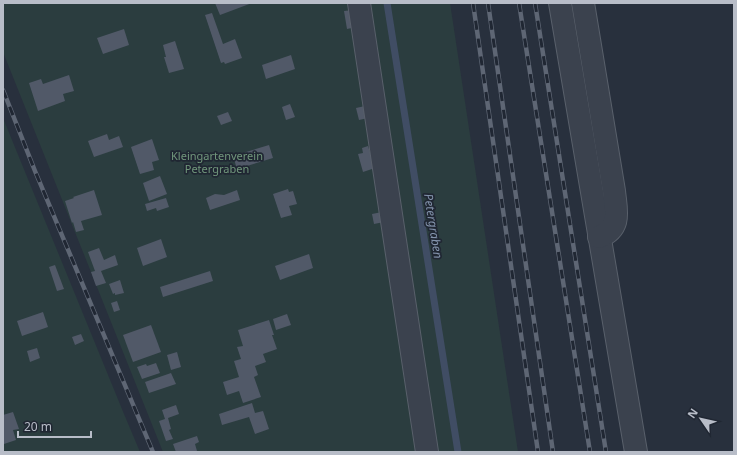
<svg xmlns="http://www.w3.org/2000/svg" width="737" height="455" font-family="'Noto Sans',sans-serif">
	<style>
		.green { fill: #2b3d3f }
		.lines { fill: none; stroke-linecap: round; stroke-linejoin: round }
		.stream { stroke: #404d64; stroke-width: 7 }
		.building { fill: #515968 }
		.minor-casing { stroke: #59606b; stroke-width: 24 }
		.minor { stroke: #3b424e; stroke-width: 22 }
		.rail-casing { stroke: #5e6674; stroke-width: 4.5 }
		.rail { stroke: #202733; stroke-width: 3; stroke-dasharray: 9; stroke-linecap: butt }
		.labels { text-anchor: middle; stroke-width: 3.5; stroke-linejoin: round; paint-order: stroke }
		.park-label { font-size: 11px; fill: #71977c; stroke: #202733 }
		.water-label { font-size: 12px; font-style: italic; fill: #8393ac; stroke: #202733 }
	</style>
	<rect width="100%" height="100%" fill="#28303d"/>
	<g class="green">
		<path d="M3 3H353L420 452H163L3 52Z"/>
		<path d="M364 3H450L518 452H432Z"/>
		<path d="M3 118 124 414 140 452H3Z"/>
	</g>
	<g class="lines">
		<path class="stream" d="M387 3 458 452"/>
	</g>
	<g class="building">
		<path d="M215 3H252L220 15Z"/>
		<path d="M353 10 356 27 347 29 344 11Z"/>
		<path d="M212 13 223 44 235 39 242 58 225 64 224 62 221 63 205 15Z"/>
		<path d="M124 29 129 45 103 54 97 38Z"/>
		<path d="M175 41 184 69 169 73 164 57H166L163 45Z"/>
		<path d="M291 55 295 69 266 79 262 65Z"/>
		<path d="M69 75 74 91 63 94 65 101 38 111 29 83 41 79 43 84Z"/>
		<path d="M290 104 295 117 286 120 282 107Z"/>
		<path d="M365 106 368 118 359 120 356 108Z"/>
		<path d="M228 112 232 121 221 125 217 116Z"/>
		<path d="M107 134 109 140 119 136 123 147 94 157 88 141Z"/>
		<path d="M152 139 159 160 152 162 154 170 140 174 131 147Z"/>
		<path d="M269 145 273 158 237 169 233 156Z"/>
		<path d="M368 146 375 168 363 172 358 154 363 153 362 148Z"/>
		<path d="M160 176 167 194 149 201 143 183Z"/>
		<path d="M288 189 289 192 293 191 297 204 289 206 292 215 281 218 273 194Z"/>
		<path d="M94 190 102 215 81 221 84 230 76 232 73 222 72 223 65 201 74 198 73 197Z"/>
		<path d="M237 190 240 200 210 210 206 198 215 194 224 195Z"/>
		<path d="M166 198 169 207 157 211 156 208 147 211 145 204Z"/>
		<path d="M382 212 384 222 374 224 372 214Z"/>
		<path d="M161 239 167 257 143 266 137 248Z"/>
		<path d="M99 248 104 260 115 255 118 265 101 271 106 283 96 286 91 272 95 271 88 252Z"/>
		<path d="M309 254 313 268 280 280 275 266Z"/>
		<path d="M55 265 64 289 57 291 49 267Z"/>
		<path d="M210 271 213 281 163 297 160 287Z"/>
		<path d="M120 280 124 293 115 295V293L113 294 109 284Z"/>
		<path d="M117 301 120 310 114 312 111 303Z"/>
		<path d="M43 312 48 327 22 336 17 321Z"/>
		<path d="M287 314 291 325 276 330 273 319Z"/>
		<path d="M269 320 274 335H272L277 349 263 354 266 362 255 366 258 375 254 377 261 397 243 403 239 391 227 395 223 382 239 377 234 361 241 359 237 347 243 346 238 330Z"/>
		<path d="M151 325 161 352 133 362 123 335Z"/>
		<path d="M81 334 84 341 75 345 72 337Z"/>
		<path d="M37 348 40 358 30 362 27 351Z"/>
		<path d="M177 352 181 367 171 370 167 355Z"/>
		<path d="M156 363 160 373 142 379 137 367 146 364 147 366Z"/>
		<path d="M171 373 176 384 149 393 145 382Z"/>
		<path d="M252 403 255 413 263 411 269 429 255 434 249 417 222 425 219 414Z"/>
		<path d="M176 405 179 414 168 418 171 429 169 430 173 439 166 441 159 421 165 419 162 410Z"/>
		<path d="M13 412 19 429 13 430 16 440 4 444 3 440V415Z"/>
		<path d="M197 436 199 442 195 444 197 451 176 452 173 444Z"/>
	</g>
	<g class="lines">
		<defs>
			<g id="minor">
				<path d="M359 3 427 452"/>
				<path d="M560 3 636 452"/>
				<path d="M583 3 614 191C616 211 622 228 599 237"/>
			</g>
		</defs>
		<use href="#minor" class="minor-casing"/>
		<use href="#minor" class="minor"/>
		<defs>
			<g id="rail">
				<path d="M473 3 538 452"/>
				<path d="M488 3 553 452"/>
				<path d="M519 3 590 452"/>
				<path d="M535 3 606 452"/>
				<path d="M3 90 35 171 153 452"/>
			</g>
		</defs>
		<use href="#rail" class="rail-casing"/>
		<use href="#rail" class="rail"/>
	</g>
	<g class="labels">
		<g class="park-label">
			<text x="217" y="160">Kleingartenverein<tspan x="217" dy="13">Petergraben</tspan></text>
		</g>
		<g class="water-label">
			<text transform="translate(433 226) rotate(81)" y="4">Petergraben</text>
		</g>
	</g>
	<rect width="737" height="455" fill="none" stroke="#b8bdc8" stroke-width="8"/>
	<g transform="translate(701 419) rotate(304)" stroke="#202733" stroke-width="3" paint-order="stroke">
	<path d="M0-3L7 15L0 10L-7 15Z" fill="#b8bdc8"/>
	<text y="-6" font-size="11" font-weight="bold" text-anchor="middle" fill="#b8bdc8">N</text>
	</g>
	<path d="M18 431v6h73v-6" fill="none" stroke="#b8bdc8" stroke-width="2"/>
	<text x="24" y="431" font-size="12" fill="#b8bdc8" stroke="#202733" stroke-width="3" paint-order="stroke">20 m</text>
</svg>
